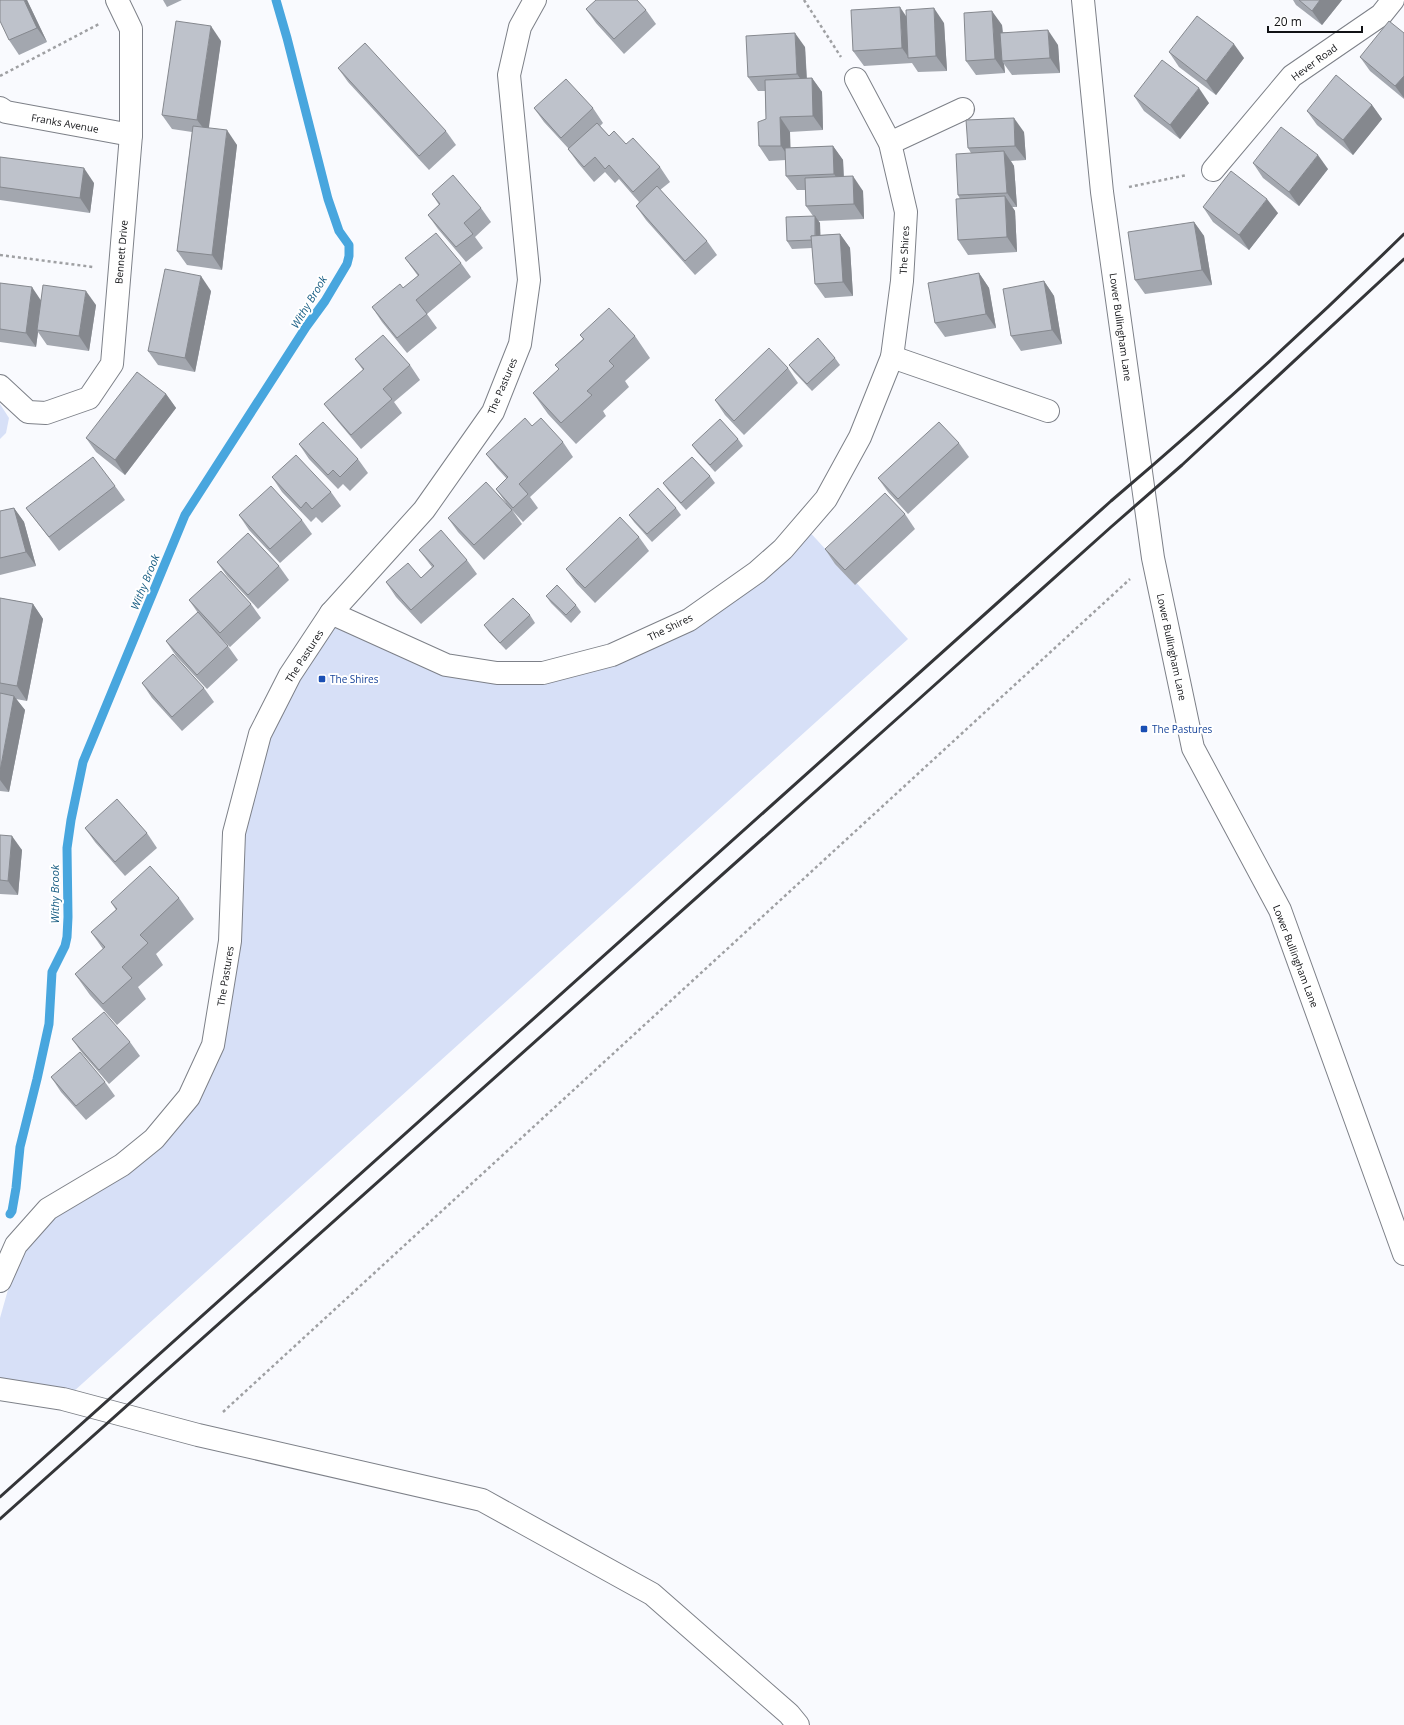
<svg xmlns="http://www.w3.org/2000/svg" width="1404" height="1725" font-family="'Open Sans',sans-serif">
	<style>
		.green { fill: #d7e0f7 }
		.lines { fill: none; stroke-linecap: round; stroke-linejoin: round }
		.stream { stroke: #48a6de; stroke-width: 9 }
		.minor-casing { stroke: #7d8088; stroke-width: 24 }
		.tertiary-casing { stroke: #7d8088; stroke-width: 24 }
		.path { stroke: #9fa0a3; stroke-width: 2.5; stroke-dasharray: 3 3; stroke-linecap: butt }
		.minor { stroke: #fff; stroke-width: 22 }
		.tertiary { stroke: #fff; stroke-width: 22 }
		.rail { stroke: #343538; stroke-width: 3 }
		.wall { fill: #a3a7af }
		.shaded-wall { fill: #85888e }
		.building { fill: #bec2cb; stroke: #85888e }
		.transit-dot { fill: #1a4fb4; stroke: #fff; stroke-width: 1.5 }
		.labels { text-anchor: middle; stroke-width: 4; stroke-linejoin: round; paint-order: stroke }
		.street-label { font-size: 10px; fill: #111215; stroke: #fff }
		.transit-label { font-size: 10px; fill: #164399; stroke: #fff; text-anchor: start }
		.water-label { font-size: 11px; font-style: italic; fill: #185d83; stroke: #fff }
	</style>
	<rect width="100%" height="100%" fill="#f9fafe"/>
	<g class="green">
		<path d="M0 404 9 418 6 433 0 439Z"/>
		<path d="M806 528 908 639 73 1392 0 1387V1318L15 1265 55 1208 198 1095 234 833 265 732 337 611 452 664 543 673 676 627Z"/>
	</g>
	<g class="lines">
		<path class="stream" d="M10 1214 12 1211 16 1188 20 1147 37 1079 49 1024 52 972 65 946 67 937 68 917 67 848 71 820 83 762 185 515 306 327 325 301 347 264 349 256V245L339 231 328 199 287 38 276 0"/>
		<defs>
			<g id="minor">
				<path d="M1083 0 1102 192 1153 558 1193 748 1280 910 1404 1254"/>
				<path d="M0 108 6 112 131 135"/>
				<path d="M890 143 963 109"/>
				<path d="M1213 170 1292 76 1381 15 1393 0"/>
				<path d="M892 357 1048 411"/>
				<path d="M0 386 28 412 46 413 89 398 112 364 131 135V29L117 0"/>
				<path d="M331 613 446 665 497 673H543L612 655 689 620 757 572 783 549 826 499 860 437 892 357 902 281 906 212 890 143 856 79"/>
				<path d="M0 1281 16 1245 48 1209 122 1165 154 1139 189 1097 213 1045 230 941 234 833 260 734 290 675 331 613 424 510 493 412 520 344 529 280 509 75 520 27 535 0"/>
			</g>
			<path id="tertiary" d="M0 1389 63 1399 198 1435 482 1500 652 1594 789 1714 798 1725"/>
		</defs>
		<use href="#minor" class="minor-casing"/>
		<use href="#tertiary" class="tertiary-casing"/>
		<g class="path">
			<path d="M804 0 841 57"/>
			<path d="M0 76 99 24"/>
			<path d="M1129 187 1187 175"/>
			<path d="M0 255 93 267"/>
			<path d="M223 1412 1130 579"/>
		</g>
		<use href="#minor" class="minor"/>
		<use href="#tertiary" class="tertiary"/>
		<g class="rail">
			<path d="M0 1497 1111 501C1212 415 1309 327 1404 234"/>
			<path d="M0 1519 909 708 1111 527 1182 465 1404 259"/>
		</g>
	</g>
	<g class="wall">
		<path d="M27 0 47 42 19 55 9 40Z"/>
		<path d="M163 0H182L167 7Z"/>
		<path d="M1293 0H1342L1322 25 1296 5Z"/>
		<path d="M586 9 646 10 656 24 624 54 596 23Z"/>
		<path d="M944 23 947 71 918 72 912 63 864 66 853 51Z"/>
		<path d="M1002 25 1003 32 1058 45 1060 73 1012 75 1004 64 1005 73 976 75 966 61Z"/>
		<path d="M1404 33V99L1370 71 1360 57Z"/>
		<path d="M221 41 208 128 237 145 222 270 187 265 177 251 192 132 172 129 162 115Z"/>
		<path d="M805 47 807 78H812L822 92 823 130 790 132V148L833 146 843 160 844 177 863 191 864 219 818 221 820 223V235L840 234 850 248 853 296 825 298 815 284 812 248 792 249 787 241 813 216 806 206 805 190H797L786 176V160L769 161 759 146 766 119 765 91H758L748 77Z"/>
		<path d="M1169 52 1244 58 1216 95 1179 67Z"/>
		<path d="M338 68 446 131 456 145 429 170 348 82Z"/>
		<path d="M1134 96 1209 103 1180 139 1144 111Z"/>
		<path d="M1372 105 1382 119 1353 155 1317 125 1307 111Z"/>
		<path d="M534 108H593L603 123 600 126 609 136 626 144 660 167 670 182 660 190 707 241 717 255 695 275 646 220 636 206 639 202 619 179 615 183 605 172 594 182 578 163 568 149V148L544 122Z"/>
		<path d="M1024 132 1026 160 1011 161 1014 166 1017 207H1012L1015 211 1017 252 968 255 958 240 960 199 958 195 971 153 968 148Z"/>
		<path d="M0 157 94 183 90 213 0 200Z"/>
		<path d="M1253 163 1328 169 1299 206 1263 178Z"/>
		<path d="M432 194 481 208 491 222 475 237 483 248 466 262 438 229 428 215 439 205Z"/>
		<path d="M1203 207 1278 213 1249 250 1213 222Z"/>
		<path d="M1194 222 1204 236 1212 285 1145 294 1135 280Z"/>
		<path d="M405 258 461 263 471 277 427 314 437 328 407 353 382 322 372 307 403 288 418 276Z"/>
		<path d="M979 273 989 288 996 328 945 337 935 323Z"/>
		<path d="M1044 281 1054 296 1062 344 1021 351 1011 336Z"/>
		<path d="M0 283 41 300 96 305 89 351 47 345 38 332 36 347 0 342Z"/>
		<path d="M211 291 195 372 158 365 148 351Z"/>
		<path d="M580 335 635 336 650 358 625 381 629 387 603 411 606 416 576 444 548 414 533 393 559 369 555 365 583 339Z"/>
		<path d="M835 358 840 365 812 391 794 372 789 365Z"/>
		<path d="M355 359 410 365 420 380 394 402 402 413 361 449 335 418 324 404 363 370Z"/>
		<path d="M788 368 798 383 744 435 725 415 715 400Z"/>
		<path d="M166 394 176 408 125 475 96 452 86 438Z"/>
		<path d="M532 426 563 442 573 457 530 497 538 508 523 522 512 510 522 524 484 560 458 532 448 518 506 503 496 489 507 479 497 468 486 454Z"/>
		<path d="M738 439 743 446 715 472 697 452 692 445Z"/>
		<path d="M959 443 969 457 908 514 888 492 878 478Z"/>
		<path d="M299 444 358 459 368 473 350 491 343 484 338 489 309 459Z"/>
		<path d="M710 476 715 483 686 510 668 490 663 483Z"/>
		<path d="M272 477 331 492 341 506 322 523 316 517 311 522 282 492Z"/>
		<path d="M115 486 125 500 59 551 37 522 26 508Z"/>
		<path d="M14 508 24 522 36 566 0 575V511Z"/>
		<path d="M676 508 681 515 652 542 634 522 629 515Z"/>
		<path d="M905 514 915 529 855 585 835 564 825 549Z"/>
		<path d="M239 515 302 520 312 534 280 563 249 530Z"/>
		<path d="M639 537 649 551 595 603 576 583 566 569Z"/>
		<path d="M419 550 467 560 477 574 421 624 396 597 386 582 421 578 432 567Z"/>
		<path d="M217 562 279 566 289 580 258 609 227 576Z"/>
		<path d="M546 596 576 605 581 612 571 623 551 603Z"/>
		<path d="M0 598 33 604 43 619 27 701 16 699 25 710 9 792 0 791Z"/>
		<path d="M189 600 251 604 261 618 230 647 216 633 228 646 238 660 207 689 176 656 166 641 198 613Z"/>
		<path d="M530 615 535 623 506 650 489 632 484 625Z"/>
		<path d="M142 683 204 688 214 702 182 731 152 698Z"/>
		<path d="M85 828 147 833 157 848 125 876 95 842Z"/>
		<path d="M0 835 22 850 18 895 0 894Z"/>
		<path d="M179 898 194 919 156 954 163 965 138 987 146 999 117 1025 90 995 75 974 103 949 91 932 116 910 111 902Z"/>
		<path d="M72 1039 130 1042 140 1056 109 1084 82 1053Z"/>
		<path d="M51 1077 105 1082 115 1096 86 1120 61 1092Z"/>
	</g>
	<g class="shaded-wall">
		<path d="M24 0H27L47 42 37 28Z"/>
		<path d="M1320 0H1342L1322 25 1312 11Z"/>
		<path d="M900 7 910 22 909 58 902 48Z"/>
		<path d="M934 8 944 23 947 71 936 56Z"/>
		<path d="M992 11 1002 25 1004 61H1002L1004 64 1005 73 995 59Z"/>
		<path d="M211 26 221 41 208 134 197 120Z"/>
		<path d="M1048 30 1058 45 1060 73 1050 58Z"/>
		<path d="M795 33 805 47 807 88 797 74Z"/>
		<path d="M1234 44 1244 58 1216 95 1206 81Z"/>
		<path d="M1404 76V98L1395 86Z"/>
		<path d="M812 78 822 92 823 130 813 116Z"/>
		<path d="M1199 88 1209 103 1180 139 1170 125Z"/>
		<path d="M1372 105 1382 119 1353 155 1343 140Z"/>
		<path d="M780 117 790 132 791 160 781 146Z"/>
		<path d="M1014 118 1024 132 1026 160 1015 146Z"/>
		<path d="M227 130 237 145 222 270 212 255Z"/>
		<path d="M833 146 843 160 844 188 834 174Z"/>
		<path d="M1004 151 1014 166 1017 207 1007 193Z"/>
		<path d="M1318 155 1328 169 1299 206 1289 192Z"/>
		<path d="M84 168 94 183 90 213 80 198Z"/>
		<path d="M853 176 863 191 864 219 854 204Z"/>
		<path d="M1005 196 1015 211 1017 252 1007 237Z"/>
		<path d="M1267 199 1278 213 1249 250 1239 235Z"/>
		<path d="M815 216 820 223 821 247 816 240Z"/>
		<path d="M1194 222 1204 236 1212 285 1202 270Z"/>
		<path d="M840 234 850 248 853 296 843 282Z"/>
		<path d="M979 273 989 288 996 328 986 314Z"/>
		<path d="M201 276 211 291 195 372 185 358Z"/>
		<path d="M1044 281 1054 296 1062 344 1052 330Z"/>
		<path d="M32 287 42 302 37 330 38 332 36 347 26 333Z"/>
		<path d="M86 291 96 305 89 351 79 336Z"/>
		<path d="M166 394 176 408 125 475 115 460Z"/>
		<path d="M14 508 24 522 36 566 26 552Z"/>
		<path d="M33 604 43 619 27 701 17 686Z"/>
		<path d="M14 696 25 710 9 792 0 780V771Z"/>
		<path d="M12 836 22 850 18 895 8 881Z"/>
	</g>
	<g class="building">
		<path d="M0 0H24L37 28 9 40 0 21Z"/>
		<path d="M596 0H637L646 10 614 39 586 9Z"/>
		<path d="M1299 0H1320L1312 11Z"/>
		<path d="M900 7 902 48 853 51 851 10Z"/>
		<path d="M934 8 936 56 908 58 906 10Z"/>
		<path d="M992 11 995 59 966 61 964 13Z"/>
		<path d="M1197 16 1234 44 1206 81 1169 52Z"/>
		<path d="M176 21 211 26 197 120 162 115Z"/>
		<path d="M1389 21 1404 33V76L1395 86 1360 57Z"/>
		<path d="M1048 30 1050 58 1002 61 1000 33Z"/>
		<path d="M795 33 797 74 748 77 746 36Z"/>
		<path d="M365 43 446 131 419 156 338 68Z"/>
		<path d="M1162 60 1199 88 1170 125 1134 96Z"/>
		<path d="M1336 75 1372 105 1343 140 1307 111Z"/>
		<path d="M812 78 813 116 780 117 781 146H759L758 122 766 119 765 80Z"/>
		<path d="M566 79 593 108 561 138 534 108Z"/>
		<path d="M1014 118 1015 146 968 148 966 120Z"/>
		<path d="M597 123 609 136 614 131 626 144 633 138 660 167 633 192 609 165 605 169 595 157 584 167 568 149Z"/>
		<path d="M193 126 227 130 212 255 177 251Z"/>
		<path d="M1281 127 1318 155 1289 192 1253 163Z"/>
		<path d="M833 146 834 174 786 176 785 148Z"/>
		<path d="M1004 151 1007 193 958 195 956 154Z"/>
		<path d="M0 157 84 168 80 198 0 187Z"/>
		<path d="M1231 171 1267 199 1239 235 1203 207Z"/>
		<path d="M453 175 481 208 464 223 473 234 456 247 428 215 440 204 432 194Z"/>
		<path d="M853 176 854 204 806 206 805 178Z"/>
		<path d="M657 186 707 241 685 261 636 206Z"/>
		<path d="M1005 196 1007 237 958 240 956 199Z"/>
		<path d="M815 216V236H811L812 240 787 241 786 217Z"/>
		<path d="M1194 222 1202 270 1135 280 1128 232Z"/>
		<path d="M436 233 461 263 416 300 427 314 397 338 372 307 400 284 403 288 419 275 405 258Z"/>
		<path d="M840 234 843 282 815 284 811 236Z"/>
		<path d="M165 269 201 276 185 358 148 351Z"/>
		<path d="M979 273 986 314 935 323 928 283Z"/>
		<path d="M1044 281 1052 330 1011 336 1003 289Z"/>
		<path d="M0 283 32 287 26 333 0 329Z"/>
		<path d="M43 285 86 291 79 336 37 330Z"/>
		<path d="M609 308 635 336 609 361 614 366 587 391 592 395 561 423 533 393 559 369 555 365 584 339 580 335Z"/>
		<path d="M383 335 410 365 383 389 392 399 351 435 324 404 364 369 355 359Z"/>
		<path d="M818 338 835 358 807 384 789 365Z"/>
		<path d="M769 348 788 368 734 421 715 400Z"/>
		<path d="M137 372 166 394 115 460 86 438Z"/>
		<path d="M525 418 532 426 541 418 563 442 519 484 528 494 513 508 496 489 508 477 486 454Z"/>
		<path d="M720 419 738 439 710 465 692 445Z"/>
		<path d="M323 422 358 459 340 477 333 470 328 475 299 444Z"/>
		<path d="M939 422 959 443 898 499 878 478Z"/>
		<path d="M296 455 331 492 312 509 306 502 301 508 272 477Z"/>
		<path d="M93 457 115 486 49 537 26 508Z"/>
		<path d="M692 457 710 476 681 503 663 483Z"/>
		<path d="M486 482 512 510 474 545 448 518Z"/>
		<path d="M271 486 302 520 270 549 239 515Z"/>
		<path d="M658 488 676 508 647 534 629 515Z"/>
		<path d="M885 493 905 514 845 570 825 549Z"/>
		<path d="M14 508 26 552 0 558V511Z"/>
		<path d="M620 517 639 537 585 588 566 569Z"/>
		<path d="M441 530 467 560 411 610 386 582 408 563 421 578 434 566 419 550Z"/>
		<path d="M248 533 279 566 248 595 217 562Z"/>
		<path d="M221 571 251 604 220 633 189 600Z"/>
		<path d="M557 585 576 605 566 615 546 596Z"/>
		<path d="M0 598 33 604 17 686 0 683Z"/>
		<path d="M513 598 530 615 500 643 484 625Z"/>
		<path d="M198 612 228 646 197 675 166 641Z"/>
		<path d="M173 654 204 688 172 717 142 683Z"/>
		<path d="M0 693 14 696 0 771Z"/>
		<path d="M117 799 147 833 115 862 85 828Z"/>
		<path d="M0 835 12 836 8 881 0 880Z"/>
		<path d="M150 866 179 898 140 935 148 943 122 967 132 978 103 1004 75 974 105 947 91 932 117 909 111 902Z"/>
		<path d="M104 1012 130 1042 99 1070 72 1039Z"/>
		<path d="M80 1052 105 1082 76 1106 51 1077Z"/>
	</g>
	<g class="transit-dot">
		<rect x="318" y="675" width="8" height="8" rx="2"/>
		<rect x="1140" y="725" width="8" height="8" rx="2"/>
	</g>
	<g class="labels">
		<g class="street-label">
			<text transform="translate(1314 62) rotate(-36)" y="4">Hever Road</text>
			<text transform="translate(65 123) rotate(10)" y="4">Franks Avenue</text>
			<text transform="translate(904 250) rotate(-87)" y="4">The Shires</text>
			<text transform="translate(121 252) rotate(-85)" y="4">Bennett Drive</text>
			<text transform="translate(1121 327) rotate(82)" y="4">Lower Bullingham Lane</text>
			<text transform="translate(502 386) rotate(-67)" y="4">The Pastures</text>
			<text transform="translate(670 627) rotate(-26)" y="4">The Shires</text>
			<text transform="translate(1172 647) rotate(78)" y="4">Lower Bullingham Lane</text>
			<text transform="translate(304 656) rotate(-57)" y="4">The Pastures</text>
			<text transform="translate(1296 956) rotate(69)" y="4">Lower Bullingham Lane</text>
			<text transform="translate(225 976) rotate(-81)" y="4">The Pastures</text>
		</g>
		<g class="transit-label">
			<text x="330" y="683">The Shires</text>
			<text x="1152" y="733">The Pastures</text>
		</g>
		<g class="water-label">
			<text transform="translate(309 302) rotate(-59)" y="4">Withy Brook</text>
			<text transform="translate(145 582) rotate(-68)" y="4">Withy Brook</text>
			<text transform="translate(55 894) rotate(-90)" y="4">Withy Brook</text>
		</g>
	</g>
	<path d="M1268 26v6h94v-6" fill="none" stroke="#111215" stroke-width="2"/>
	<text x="1274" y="26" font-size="12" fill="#111215" stroke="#ffffff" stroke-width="3" paint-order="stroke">20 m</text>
</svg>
